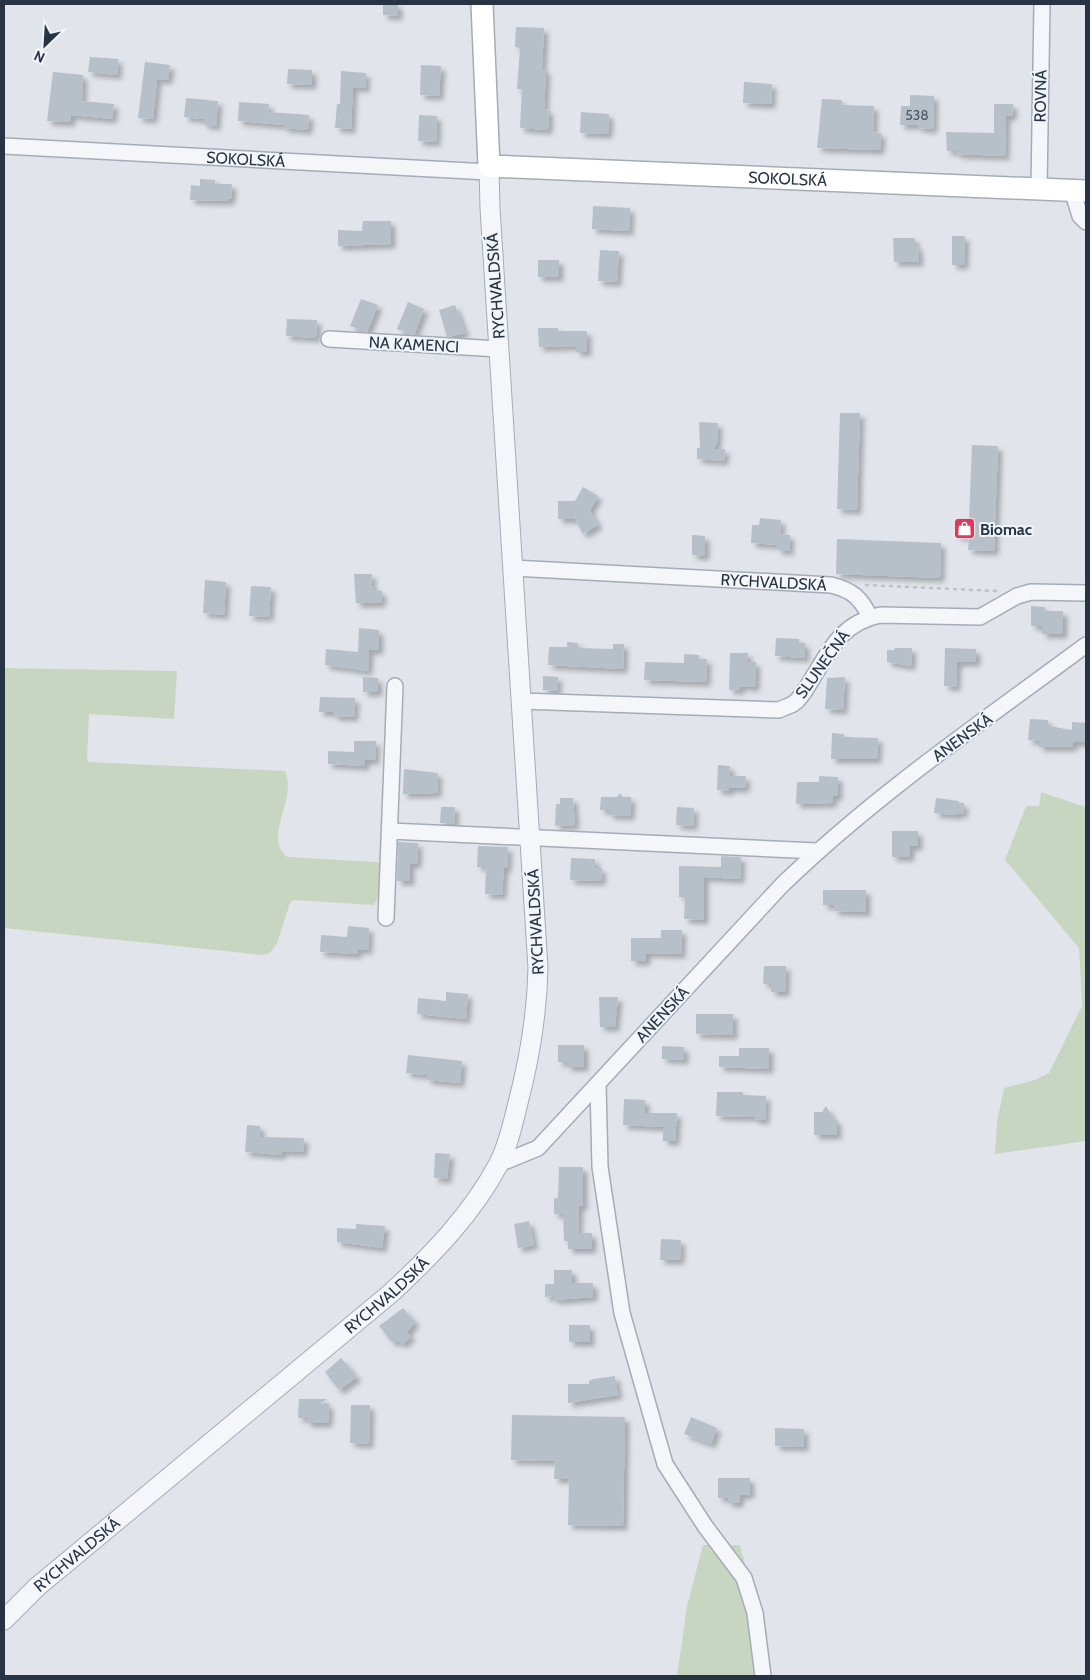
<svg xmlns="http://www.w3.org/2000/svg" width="1090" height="1680" font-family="Cabin,sans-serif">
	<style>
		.green { fill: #c8d6c1 }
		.building { fill: #b7bfc9; filter: url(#shadow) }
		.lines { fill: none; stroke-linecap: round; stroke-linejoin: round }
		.minor-casing { stroke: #a5acb6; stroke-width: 18 }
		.tertiary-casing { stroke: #a5acb6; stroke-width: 21 }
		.secondary-casing { stroke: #a5acb6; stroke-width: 24 }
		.path { stroke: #bbc0c6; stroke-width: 2.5; stroke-dasharray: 4 4; stroke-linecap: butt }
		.minor { stroke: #f4f6f9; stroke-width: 15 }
		.tertiary { stroke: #f4f6f9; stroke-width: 19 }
		.secondary { stroke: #fff; stroke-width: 21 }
		.labels { text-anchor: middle; stroke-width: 4; stroke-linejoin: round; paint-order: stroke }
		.number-label { font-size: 14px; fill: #4b5765 }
		.street-label { font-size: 16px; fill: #273444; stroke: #f0f4f8 }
		.poi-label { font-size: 16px; font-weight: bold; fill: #273444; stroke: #f0f4f8; text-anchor: start }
	</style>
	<defs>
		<filter id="shadow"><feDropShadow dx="4.5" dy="4.5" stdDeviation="2.5" flood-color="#0004"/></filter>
	</defs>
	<rect width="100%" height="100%" fill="#e1e5eb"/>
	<g class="green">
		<path d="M4 668 177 671 174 719 89 714 87 760 89 762 285 771C298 800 262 836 287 857L376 862 381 864C379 878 382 893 374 905L294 900 290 903 277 943 270 953 262 955 4 928Z"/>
		<path d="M1041 792 1086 807V1141L995 1154 997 1122 1004 1088 1035 1080 1049 1073 1082 1006 1079 948 1005 860 1026 806H1039Z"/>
		<path d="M703 1545H740L767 1647 771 1676H677L687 1606Z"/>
	</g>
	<g class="building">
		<path d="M383 4H398V16L383 15Z"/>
		<path d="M516 27 544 28 542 69 546 70 544 109 549 110 548 130 520 128 522 89H517L520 48 515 47Z"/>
		<path d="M90 57 118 59 117 75 88 72Z"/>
		<path d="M145 62 170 65 168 80 157 79 153 119 138 118Z"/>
		<path d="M421 65 441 66 439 96 420 95Z"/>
		<path d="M288 69 312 70V85L287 84Z"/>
		<path d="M341 71 366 73 365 88 353 87 351 129 335 128 337 104H340Z"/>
		<path d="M53 72 83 75 82 101 114 104 112 119 71 115V122L47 121Z"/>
		<path d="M744 82 772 84 771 104 743 103Z"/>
		<path d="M910 95 934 96 933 129 918 128V125H900L901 106H910Z"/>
		<path d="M186 98 218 101 216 126 203 124V119L184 117Z"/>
		<path d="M822 99 842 100V105L874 106 873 132 881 133 880 150 817 148Z"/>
		<path d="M239 102 269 104 268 112 309 115 308 130 284 128V125L238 121Z"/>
		<path d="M994 104H1013L1012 116H1006L1005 156 956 154V151H947L946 132 994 133Z"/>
		<path d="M581 112 609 114 608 134 580 133Z"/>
		<path d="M419 115 437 116 436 142 418 141Z"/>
		<path d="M200 179 215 180V184H232L231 199 229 198V201L190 200 191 185 200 186Z"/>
		<path d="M593 206 630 208 629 231 592 229Z"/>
		<path d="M363 221H391V244L338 246V230L362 231Z"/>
		<path d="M952 236H965L964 265H952Z"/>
		<path d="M893 238H915V247L918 246 919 262H894Z"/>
		<path d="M600 250 619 251 617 282 598 281Z"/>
		<rect x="538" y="260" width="21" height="17"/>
		<path d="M361 299 378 305 367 332 350 326Z"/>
		<path d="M408 302 424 309 414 335 397 329Z"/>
		<path d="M455 305 465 333 447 337 439 310Z"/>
		<path d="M287 319 317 320 316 338 286 336Z"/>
		<path d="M538 328H558V331H587V352H576V346L539 347Z"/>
		<path d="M840 413H860L857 510 837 509Z"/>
		<path d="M699 422 718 423 717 443 714 449H725L724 461 697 459V448H700Z"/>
		<path d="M972 445 998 446 994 551 968 550 969 537 956 536V520L969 521Z"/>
		<path d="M583 487 598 496 590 510 598 525 583 534 575 519H558V501H575Z"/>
		<path d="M760 518 781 520 780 534 790 535 789 551 777 550 778 545 751 543 752 525H759Z"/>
		<path d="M692 535 705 536V556L692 555Z"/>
		<path d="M837 539 941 543 940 578 836 574Z"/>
		<path d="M354 574H372L371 586H374V590L382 591 381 603H356Z"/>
		<path d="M205 580 226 582 224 615 203 613Z"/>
		<path d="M251 586 271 587 269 617 249 616Z"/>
		<path d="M1031 606 1045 607V611H1063V634H1042V626H1031Z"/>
		<path d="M359 628 379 630V650H369L368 671 325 665 326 649 358 652Z"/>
		<path d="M776 638 799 639V643H805V658L775 656Z"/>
		<path d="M567 642 578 643V648L613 649V644H624L623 669 548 665 549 647H567Z"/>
		<path d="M895 648H912L911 666 887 662V650H894Z"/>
		<path d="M945 648 976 649V662H957L956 687 944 686Z"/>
		<path d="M730 653H748V662H756L755 687 740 686V690H729Z"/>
		<path d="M684 654 699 655V659H707L706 682 644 680 645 662 684 663Z"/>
		<path d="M543 676 558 677 557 691 543 690Z"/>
		<path d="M363 677 378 678V692H363Z"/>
		<path d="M845 677 843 710 825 709 827 678Z"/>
		<path d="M320 697 355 698 354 717 333 716V712H319Z"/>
		<path d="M1030 719 1048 720V726L1072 730V722L1086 723V742H1073V747H1039V741L1028 740Z"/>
		<path d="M832 733 844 734V737L878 738 877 759H831Z"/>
		<path d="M354 741H376L375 760H365V766L328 764V751L354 752Z"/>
		<path d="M718 765 730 766V776H746L745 788H729V791L717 790Z"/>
		<path d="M404 769 438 773 437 793 403 794Z"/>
		<path d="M819 776 838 777V796H833L832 803 796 804 797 782H819Z"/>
		<path d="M620 793 623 797H631L630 816 609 815V810H600L601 797H617Z"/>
		<path d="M560 798H573L575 825 555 826 556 804H560Z"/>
		<path d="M936 798 959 801V803H964L963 814 958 813 957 815 934 813Z"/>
		<path d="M441 807H455L454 824 440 823Z"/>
		<path d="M677 807 694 808 693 826 676 825Z"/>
		<path d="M892 831H918V846H910V857H892Z"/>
		<path d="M398 842 418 843 417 864H410V881H397Z"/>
		<path d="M478 846 508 847 507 868H504L502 895 485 894 486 867H477Z"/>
		<path d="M721 856 741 857 740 879 704 877V920L684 919 685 897H679V866L721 867Z"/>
		<path d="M571 858 595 859V868H602L601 881 570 880Z"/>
		<path d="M823 890H866V912L834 911V905H823Z"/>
		<path d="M348 926 369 928 368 950 358 949 357 954 320 952 321 935 347 937Z"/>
		<path d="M661 930H682L681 954 646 953V961H631V938H661Z"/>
		<path d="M764 966H786L785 992H771V984H763Z"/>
		<path d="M446 992 468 994 466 1019 417 1014 418 998 446 1001Z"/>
		<path d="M599 997H618L615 1027H600Z"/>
		<path d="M696 1014H733V1035L696 1034Z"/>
		<path d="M558 1045H584V1067H567V1062H558Z"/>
		<path d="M662 1046 684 1047V1060L662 1059Z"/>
		<path d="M739 1048H769V1069L719 1067V1056H739Z"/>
		<path d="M408 1055 462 1061 460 1083 427 1080V1075L406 1073Z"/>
		<path d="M717 1092H743V1095L766 1096 765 1120 754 1119V1117L716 1116Z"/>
		<path d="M624 1099 645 1100V1113H677L675 1141H663V1127L623 1125Z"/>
		<path d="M826 1106 834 1120H837V1135H814V1112H822Z"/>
		<path d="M247 1125 260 1126V1137L304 1138 303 1152 282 1151 281 1155 245 1152Z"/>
		<path d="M435 1153 450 1154 447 1179 434 1178Z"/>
		<path d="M559 1167H583V1206H579L578 1233H592V1249H568V1241H564L563 1214H554V1198H558Z"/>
		<path d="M529 1221 534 1245 518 1248 514 1224Z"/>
		<path d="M356 1224 385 1226 382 1248 337 1242V1228L356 1229Z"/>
		<path d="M661 1239 681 1240 680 1260H660Z"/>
		<path d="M554 1270H572V1283H593V1297L554 1300V1296L545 1297V1284H554Z"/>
		<path d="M403 1308 415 1322 407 1332 411 1337 402 1344 397 1340 393 1343 379 1326Z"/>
		<rect x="569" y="1325" width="21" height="17"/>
		<path d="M341 1358 357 1377 339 1390 325 1372Z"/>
		<path d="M615 1376 618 1395 568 1403V1384H589V1381L593 1379Z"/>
		<path d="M299 1399H327L320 1404H329L328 1423H307V1418H298Z"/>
		<path d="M351 1405H370L369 1444 350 1443Z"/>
		<path d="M512 1415 625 1417 623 1526 568 1525 569 1479H554L555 1461 511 1460Z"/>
		<path d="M691 1417 717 1428 711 1444 684 1434Z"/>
		<path d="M775 1428 804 1429V1447L775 1446Z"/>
		<path d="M718 1478H750V1494L740 1495 739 1503H728V1498H718Z"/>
	</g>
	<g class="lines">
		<defs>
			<g id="minor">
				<path id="s1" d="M4 146 489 172"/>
				<path d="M1039 188 1042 4"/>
				<path d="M1072 190 1080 216 1086 222"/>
				<path d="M329 339 499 349"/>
				<path id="s2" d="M513 568 831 585C852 590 861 598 870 617"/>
				<path d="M522 701 779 710C783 708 789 706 793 704 802 698 807 687 812 679 831 648 842 623 880 615L980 617 1017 596 1031 592 1086 593"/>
				<path d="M390 831 817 851"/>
				<path d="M386 918 395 686"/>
				<path d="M598 1084 600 1167 622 1313 665 1464 705 1526 744 1578 755 1613 763 1676"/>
				<path d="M499 1164 538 1148 782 885C875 795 982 722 1086 645"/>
			</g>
			<g id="tertiary">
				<path id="s3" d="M4 1620 37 1587 391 1293C432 1255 472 1214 498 1165 508 1147 513 1123 518 1103 530 1057 537 1015 538 968L490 208 489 166"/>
			</g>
			<g id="secondary">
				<path id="s4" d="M482 4 489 166 1086 191"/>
			</g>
		</defs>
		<use href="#minor" class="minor-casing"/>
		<use href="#tertiary" class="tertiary-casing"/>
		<use href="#secondary" class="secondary-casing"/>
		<path class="path" d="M865 585 997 591"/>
		<use href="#minor" class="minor"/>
		<use href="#tertiary" class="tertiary"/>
		<use href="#secondary" class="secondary"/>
	</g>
	<defs>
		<symbol id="shop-square" viewBox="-11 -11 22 22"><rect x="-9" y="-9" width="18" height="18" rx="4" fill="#dc395f" stroke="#f0f4f8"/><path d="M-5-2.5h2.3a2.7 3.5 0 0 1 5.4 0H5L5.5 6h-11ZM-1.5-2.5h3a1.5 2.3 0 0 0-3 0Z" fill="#fff"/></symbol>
	</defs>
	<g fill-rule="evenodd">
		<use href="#shop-square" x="952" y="516" width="25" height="25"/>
	</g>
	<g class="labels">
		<g class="number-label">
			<text x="917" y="120">538</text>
		</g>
		<g class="street-label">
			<text transform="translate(1040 96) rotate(-89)" y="6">ROVNÁ</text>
			<text dy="6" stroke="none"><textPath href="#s1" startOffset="242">SOKOLSKÁ</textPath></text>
			<text dy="6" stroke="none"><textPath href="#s4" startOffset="461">SOKOLSKÁ</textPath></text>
			<text transform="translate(495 286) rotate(-94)" y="6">RYCHVALDSKÁ</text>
			<text transform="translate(414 344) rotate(3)" y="6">NA KAMENCI</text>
			<text dy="6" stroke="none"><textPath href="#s2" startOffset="261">RYCHVALDSKÁ</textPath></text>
			<text transform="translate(822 664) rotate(-54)" y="6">SLUNEČNÁ</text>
			<text transform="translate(962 737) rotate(-36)" y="6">ANENSKÁ</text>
			<text transform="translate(535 922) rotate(-93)" y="6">RYCHVALDSKÁ</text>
			<text transform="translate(662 1014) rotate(-47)" y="6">ANENSKÁ</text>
			<text dy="6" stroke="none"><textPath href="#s3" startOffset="502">RYCHVALDSKÁ</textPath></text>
			<text dy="6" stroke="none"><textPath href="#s3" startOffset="98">RYCHVALDSKÁ</textPath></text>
		</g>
		<g class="poi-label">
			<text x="980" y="535">Biomac</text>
		</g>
	</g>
	<rect width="1090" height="1680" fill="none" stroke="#273444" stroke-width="10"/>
	<g transform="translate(45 45) rotate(205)" stroke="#f0f4f8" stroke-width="4" paint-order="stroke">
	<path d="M0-4L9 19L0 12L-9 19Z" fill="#273444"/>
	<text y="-8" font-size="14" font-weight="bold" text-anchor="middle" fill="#273444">N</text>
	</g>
</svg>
